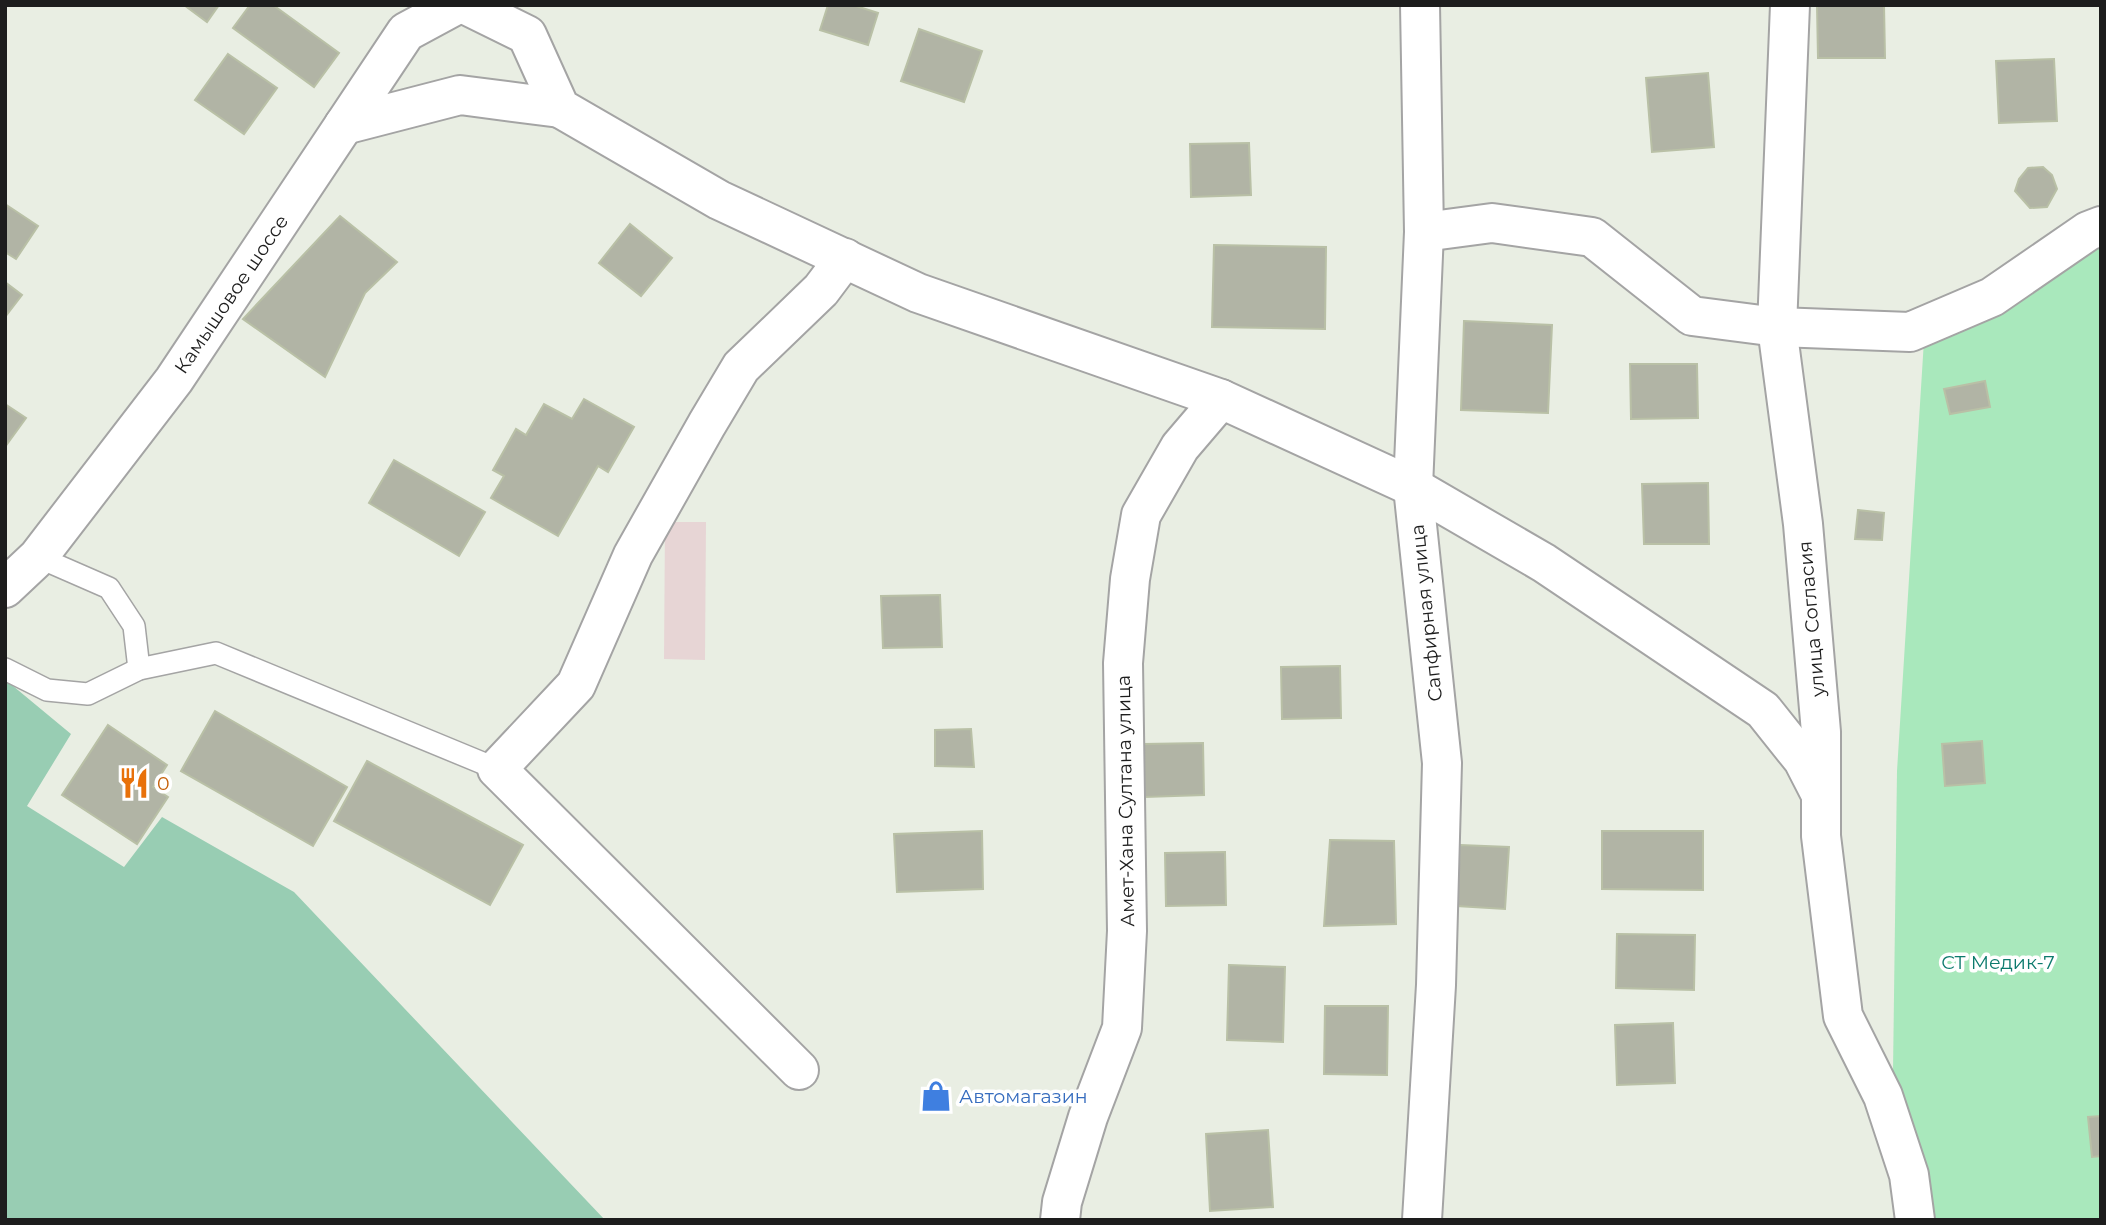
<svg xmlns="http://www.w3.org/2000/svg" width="2106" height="1225" font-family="Montserrat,sans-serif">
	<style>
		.industrial { fill: #e7d5d5 }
		.grass { fill: #a9e8bc }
		.forest { fill: #98cdb3 }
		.building { fill: #b1b4a5; stroke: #b9c0a6; stroke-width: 2 }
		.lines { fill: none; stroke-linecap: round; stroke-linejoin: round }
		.service-casing { stroke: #a4a4a4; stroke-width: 24 }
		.minor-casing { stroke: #a4a4a4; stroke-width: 42 }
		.service { stroke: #fff; stroke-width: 21 }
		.minor { stroke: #fff; stroke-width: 38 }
		.labels { text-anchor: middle; stroke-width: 7; stroke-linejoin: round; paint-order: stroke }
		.street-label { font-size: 19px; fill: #1d1d1d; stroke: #fff }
		.food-label { font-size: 19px; fill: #c56008; stroke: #fff; text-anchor: start }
		.park-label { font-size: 19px; fill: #0c7a6d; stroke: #fff }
		.shop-label { font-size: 19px; fill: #366cbe; stroke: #fff; text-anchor: start }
	</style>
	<rect width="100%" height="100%" fill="#e9eee3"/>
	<path class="industrial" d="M665 522H706L705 660 664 659Z"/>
	<path class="grass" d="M2101 231V1220H1903L1893 1072 1897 771 1924 340Z"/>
	<path class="forest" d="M7 681 71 734 27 806 124 867 162 817 294 892 605 1220H5Z"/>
	<g class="building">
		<path d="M184 5H219L207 22Z"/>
		<path d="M250 5H273L339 53 314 87 233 28Z"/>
		<path d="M828 5H853L878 13 868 45 820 30Z"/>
		<path d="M1817 5H1884L1885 58H1818Z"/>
		<path d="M919 29 982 51 964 102 901 81Z"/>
		<path d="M228 54 277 88 244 134 195 100Z"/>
		<path d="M2054 59 2057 121 1999 123 1996 61Z"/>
		<path d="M1708 73 1714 147 1652 152 1646 78Z"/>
		<path d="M1249 143 1251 195 1191 197 1190 144Z"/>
		<path d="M2043 167 2052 175 2057 189 2047 207 2030 208 2015 191 2019 179 2028 168Z"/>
		<path d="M5 204 38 226 16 259 5 252Z"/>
		<path d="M340 216 397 262 365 293 325 377 243 319Z"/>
		<path d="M630 224 672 258 641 296 599 263Z"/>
		<path d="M1214 245 1326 247 1325 329 1212 327Z"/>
		<path d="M5 282 22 295 5 317Z"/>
		<path d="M1464 321 1552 325 1548 413 1461 410Z"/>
		<path d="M1630 364H1697L1698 418 1631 419Z"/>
		<path d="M1985 381 1990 407 1950 414 1944 389Z"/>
		<path d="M584 399 634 427 608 472 598 466 558 536 491 498 504 476 493 470 516 429 526 435 544 404 572 419Z"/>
		<path d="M5 404 26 418 5 447Z"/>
		<path d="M394 460 485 512 459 556 369 503Z"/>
		<path d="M1708 483 1709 544H1644L1642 484Z"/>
		<path d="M1858 510 1884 513 1882 540 1855 539Z"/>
		<path d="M940 595 942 647 883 648 881 596Z"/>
		<path d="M1340 666 1341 718 1282 719 1281 667Z"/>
		<path d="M215 711 347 787 313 846 181 771Z"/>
		<path d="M108 725 167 765 153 787 168 797 137 844 62 795Z"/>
		<path d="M971 729 974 767 935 766V730Z"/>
		<path d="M1982 741 1985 783 1945 786 1942 744Z"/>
		<path d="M1203 743 1204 795 1145 797 1144 744Z"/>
		<path d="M367 761 523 845 490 905 334 821Z"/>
		<path d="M982 831 983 889 897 892 894 834Z"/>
		<path d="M1602 831H1703V890L1602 889Z"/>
		<path d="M1330 840 1394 841 1396 924 1324 926Z"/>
		<path d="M1460 845 1509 847 1505 909 1457 906Z"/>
		<path d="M1225 852 1226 905 1166 906 1165 853Z"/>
		<path d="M1617 934 1695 935 1694 990 1616 988Z"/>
		<path d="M1229 965 1285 967 1283 1042 1227 1040Z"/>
		<path d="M1325 1006H1388L1387 1075 1324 1074Z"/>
		<path d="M1673 1023 1675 1083 1617 1085 1615 1025Z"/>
		<path d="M2101 1116V1156L2092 1157 2088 1117Z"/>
		<path d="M1268 1130 1273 1207 1210 1211 1206 1134Z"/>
	</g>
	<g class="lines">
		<defs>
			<g id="service">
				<path d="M38 557 109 588 134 626 139 669"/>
				<path d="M5 669 47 690 88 694 139 669 216 653 497 769"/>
			</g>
			<g id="minor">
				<path d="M466 5 527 35 560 108 719 200 918 293 1221 399 1413 487 1544 563 1763 710 1803 760 1821 795"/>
				<path d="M1420 5 1424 232 1413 487 1442 763 1436 985 1422 1220"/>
				<path d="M1790 5 1777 327 1803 524 1821 732V836L1843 1016 1883 1096 1909 1175 1915 1220"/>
				<path d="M344 125 460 95 560 108"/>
				<path d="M1424 232 1492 223 1592 237 1692 316 1777 327 1910 332 1992 297 2088 231 2101 226"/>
				<path d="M5 588 38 557 174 380 406 32 456 5"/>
				<path d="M799 1070 497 769 576 685 633 555 707 424 741 367 821 290 845 258"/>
				<path d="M1060 1220 1062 1202 1088 1117 1122 1028 1127 931 1123 663 1130 579 1141 515 1180 447 1221 399"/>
			</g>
		</defs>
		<use href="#service" class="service-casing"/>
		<use href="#minor" class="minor-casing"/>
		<use href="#service" class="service"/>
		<use href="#minor" class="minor"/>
	</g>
	<defs>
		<symbol id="restaurant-bare" viewBox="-9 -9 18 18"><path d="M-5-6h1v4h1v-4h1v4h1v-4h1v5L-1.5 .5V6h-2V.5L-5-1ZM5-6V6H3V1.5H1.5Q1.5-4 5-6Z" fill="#e8710a" stroke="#fff" stroke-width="2.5" paint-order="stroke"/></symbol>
		<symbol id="shop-bare" viewBox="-9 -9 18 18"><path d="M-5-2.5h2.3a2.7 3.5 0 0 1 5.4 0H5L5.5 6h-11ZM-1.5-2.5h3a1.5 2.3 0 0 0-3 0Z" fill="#3f7fe0" stroke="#fff" stroke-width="2.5" paint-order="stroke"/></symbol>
	</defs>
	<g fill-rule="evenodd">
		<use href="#restaurant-bare" x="112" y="761" width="44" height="44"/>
		<use href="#shop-bare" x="914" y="1074" width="44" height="44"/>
	</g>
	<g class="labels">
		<g class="street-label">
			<text transform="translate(231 294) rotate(-56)" y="7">Камышовое шоссе</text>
			<text transform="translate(1426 613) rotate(-96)" y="7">Сапфирная улица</text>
			<text transform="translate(1811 619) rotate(-95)" y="7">улица Согласия</text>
			<text transform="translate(1125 801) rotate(-91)" y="7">Амет-Хана Султана улица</text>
		</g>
		<g class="food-label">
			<text x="157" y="790">0</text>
		</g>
		<g class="park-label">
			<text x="1998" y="969">СТ Медик-7</text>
		</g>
		<g class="shop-label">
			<text x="959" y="1103">Автомагазин</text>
		</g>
	</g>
	<rect width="2106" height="1225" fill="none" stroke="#1d1d1d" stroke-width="14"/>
</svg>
